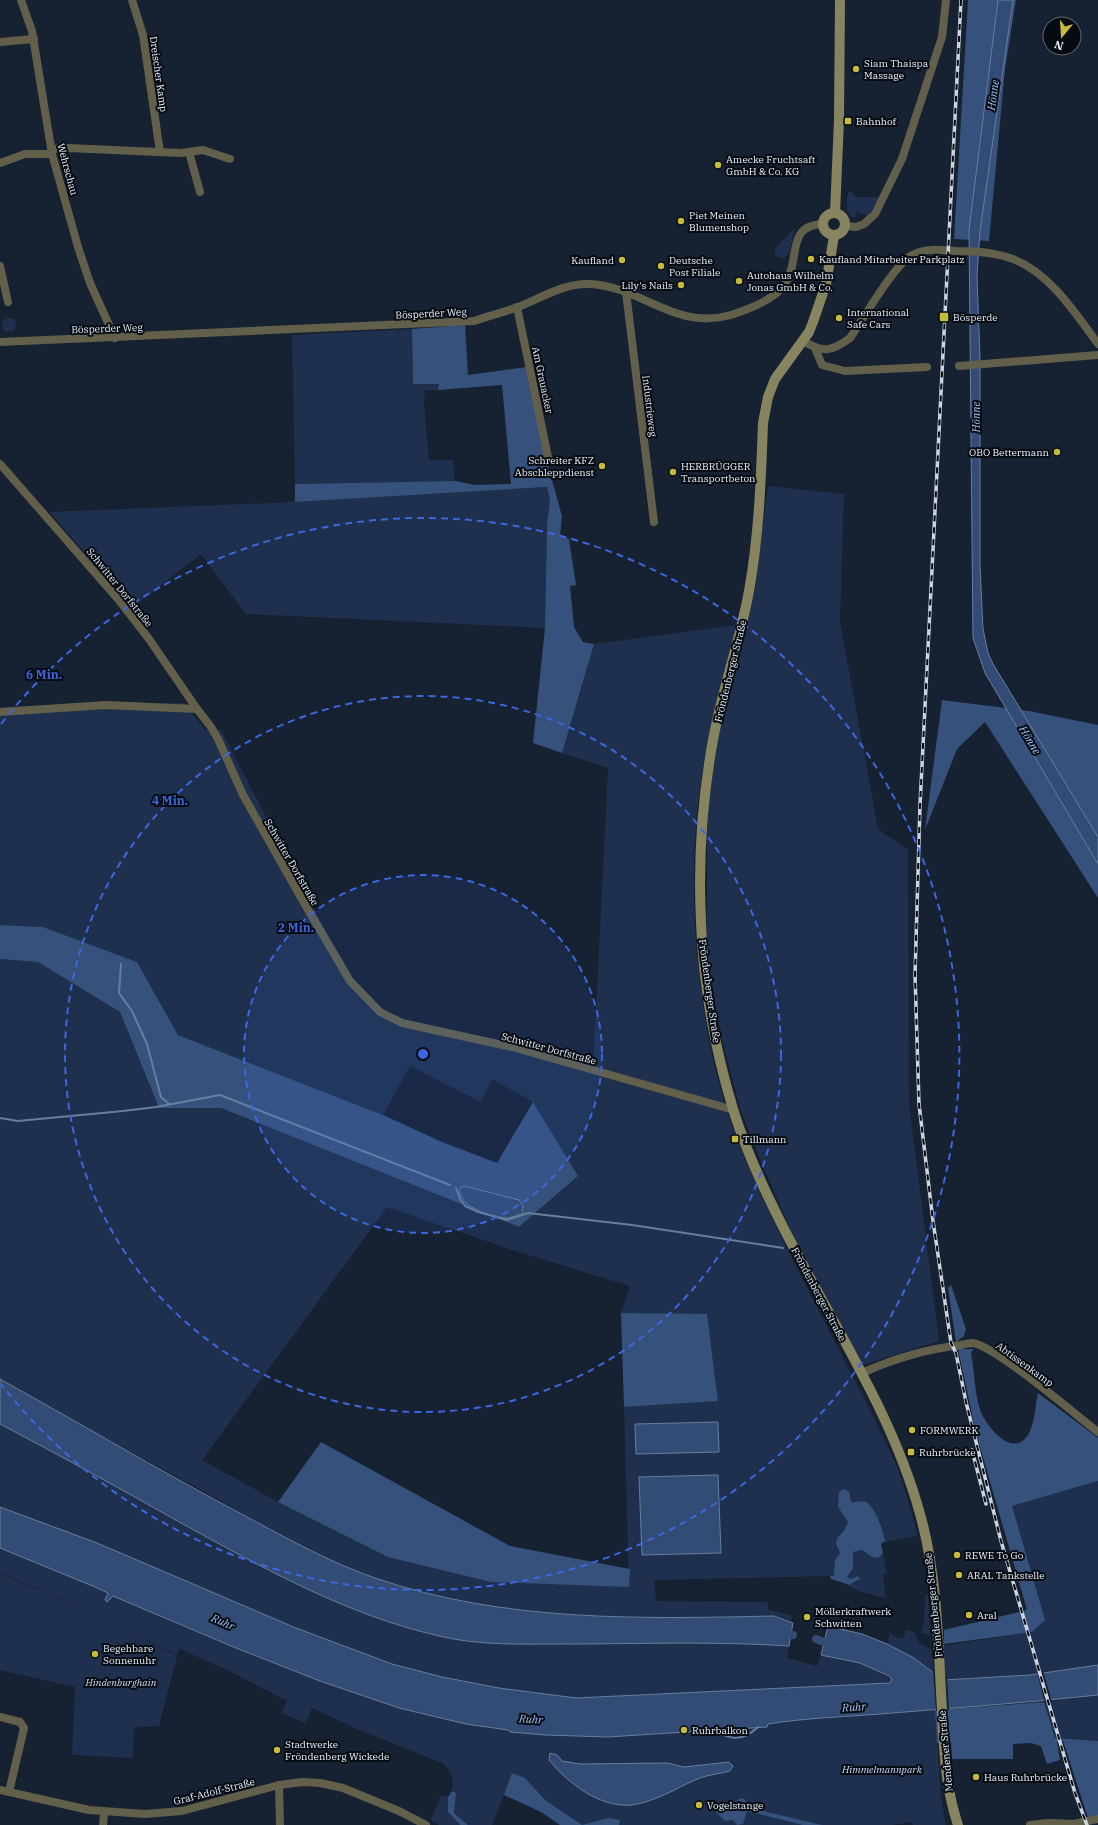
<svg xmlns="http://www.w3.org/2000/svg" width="1098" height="1825" font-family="'IBM Plex Serif',serif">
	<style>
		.green { fill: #1e304d; fill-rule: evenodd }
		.forest { fill: #36517b }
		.water { fill: #324c75; stroke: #697e9e }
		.pier { fill: #162131 }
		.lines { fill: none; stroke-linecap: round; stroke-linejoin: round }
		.stream { stroke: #697e9e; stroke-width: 2 }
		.canal { stroke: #324c75; stroke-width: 8 }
		.minor { stroke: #62604a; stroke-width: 8 }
		.secondary { stroke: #878460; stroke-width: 10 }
		.rail-casing { stroke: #cbd4e0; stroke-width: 3.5 }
		.rail { stroke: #060a11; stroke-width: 2; stroke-dasharray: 6; stroke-linecap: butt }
		.ring { fill: none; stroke: #3c67de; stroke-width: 2; stroke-dasharray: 7 5 }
		.poi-dot { fill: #c7bb3c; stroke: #060a11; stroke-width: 1.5 }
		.labels { text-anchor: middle; stroke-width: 4; stroke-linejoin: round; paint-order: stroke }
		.poi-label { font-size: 10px; fill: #eaf2fd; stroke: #060a11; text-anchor: start }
		.street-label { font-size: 10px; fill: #eaf2fd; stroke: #060a11 }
		.park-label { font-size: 10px; font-style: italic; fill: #ccdefa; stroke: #060a11 }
		.water-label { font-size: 11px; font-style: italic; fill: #a0c3f8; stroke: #060a11 }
		.centre { fill: #3c67de; stroke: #060a11; stroke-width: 2 }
		.ring-label { font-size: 12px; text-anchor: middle; font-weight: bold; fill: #3c67de; stroke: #060a11; stroke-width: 4; stroke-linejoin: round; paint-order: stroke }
	</style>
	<rect width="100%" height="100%" fill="#162131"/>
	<g class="green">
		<path d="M848 192H852L856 197H876L880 199 867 216 856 211 855 218C844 214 847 201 848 192Z"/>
		<path d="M795 228 789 254 784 258H779L775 253V248Z"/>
		<circle cx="9" cy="325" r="7"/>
		<path d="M412 329 413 384H439L438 390H425L424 404 429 460H453L455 481 295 484 292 335Z"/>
		<path d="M768 486 844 494 840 622 878 829 908 850 909 1103 939 1341 863 1365 798 1246 764 1169 741 1111 724 1048 707 966V816L718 736 755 590Z"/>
		<path d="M547 487 550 500 547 524 545 628 246 614 201 554 132 608 50 512 295 502Z"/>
		<path d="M736 625C726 666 715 708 706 750 682 871 694 1035 741 1149 786 1257 847 1358 896 1464L906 1493 918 1536 885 1542 884 1534 856 1502H850L851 1495 843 1515 848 1522 844 1531 837 1538 836 1544 840 1553 835 1560 834 1576 654 1580 656 1601 768 1602V1609L792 1616 791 1621 774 1616C640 1619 503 1622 375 1578 320 1560 269 1528 219 1500 146 1460 73 1420 0 1381V1117L11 1121 0 1115V959L38 962 120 1012 159 1108H221L519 1227 578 1176 533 1102 492 1079 481 1102 410 1066 383 1115 178 1035 137 962 43 927 0 925V707L183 703 205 729 221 730 349 976 377 1010 402 1022 593 1071 608 768 562 753 594 644ZM387 1207 509 1249 630 1286 621 1313 707 1315 718 1401 624 1407 629 1587 388 1557 278 1502 202 1460Z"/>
		<path d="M0 1424C61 1456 121 1489 181 1523 263 1568 347 1615 439 1636 480 1646 524 1644 565 1644 640 1644 714 1641 789 1646L787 1658 817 1666 821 1655 860 1663 892 1678 890 1683 871 1685 576 1698 499 1688 442 1677 392 1664 296 1628 97 1543 0 1507Z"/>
		<path d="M1098 1481V1665L1030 1675 946 1679 941 1646 1032 1632 1011 1506Z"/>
		<path d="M0 1548 95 1587 108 1594 104 1600 107 1602 113 1596 186 1628 182 1641 186 1628C287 1669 381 1708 488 1728L503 1729 523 1733 607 1737 767 1727V1724C822 1716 879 1712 935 1710L941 1797 946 1825H913L911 1822 892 1825H560L541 1812 504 1795 492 1825H468L454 1813 456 1793 452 1791C454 1777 452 1772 442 1763L355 1728 312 1708 306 1723 281 1713 287 1701 225 1669 180 1649V1647L177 1655 99 1615 0 1573Z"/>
		<path d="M856 1550C865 1550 870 1556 878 1558L883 1554 887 1574 883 1575 886 1598 861 1592 846 1585H850L859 1581 855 1578 851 1579 847 1577 852 1568 851 1556Z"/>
		<path d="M0 1574 99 1615 177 1656 159 1726 134 1727 133 1758 72 1755 75 1687 0 1670Z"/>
		<path d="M928 1594 930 1635 921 1633 924 1622 925 1595Z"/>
		<path d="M906 1630 914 1632 919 1642 931 1650 934 1672 914 1658 887 1644 890 1633 895 1637 903 1639Z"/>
		<path d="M1098 1695V1741L1055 1738 1044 1702Z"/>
		<path d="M441 1795 448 1797V1812L460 1825H439L431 1820Z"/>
	</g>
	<g class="forest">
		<path d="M968 0H1016L1005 69 989 241 954 239Z"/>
		<path d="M465 325 468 375 527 367 542 444 562 516 560 536 569 539 576 585 570 586 574 627 583 642 594 644 562 753 533 743 545 628 547 524 550 500 547 487 295 502V484L455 481 475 485 511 484 502 385 438 390 439 384H413L412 329Z"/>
		<path d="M942 700 1029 711 1098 725V898L985 722 957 749 925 830Z"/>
		<path d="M0 925 43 927 137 962 178 1035 383 1115 442 1142 497 1163 533 1102 578 1176 519 1227 221 1108H159L120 1012 38 962 0 959Z"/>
		<path d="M951 1285 966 1329 964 1336 956 1342 948 1288Z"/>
		<path d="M621 1313 707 1314 718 1401 624 1407Z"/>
		<path d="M958 1349H974L971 1352C974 1370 975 1393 980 1410 986 1426 1012 1459 1028 1435 1035 1424 1035 1405 1038 1393L1098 1438V1481L1012 1506 1045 1620 1032 1632 944 1644V1630L1027 1610 976 1433Z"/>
		<path d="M321 1442 510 1546 630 1569 629 1587 491 1582 388 1557 278 1502Z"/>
		<path d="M844 1489 849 1491 851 1502C856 1503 861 1500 866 1502 875 1507 884 1532 885 1542L881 1543 883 1554 878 1558 872 1557 862 1550 853 1552V1568L847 1577 851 1579 858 1576 860 1579 850 1585 831 1579 830 1576H834L835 1560 840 1553 836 1544 837 1538 844 1531 848 1522 838 1507 839 1492Z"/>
		<path d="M1044 1702 1055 1738 1098 1741V1816L1088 1818 1063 1741 1057 1742 1060 1760 1047 1764 1041 1746 1031 1743 1013 1744V1759H952L951 1742 937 1743 935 1710Z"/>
		<path d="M512 1773 525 1778 545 1800 582 1825H560L541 1812 504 1795Z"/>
		<path d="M452 1791 456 1793 454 1813 468 1825H460L448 1812V1797Z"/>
		<path d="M741 1798 744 1799 751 1808 822 1825H803L747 1811 743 1824 737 1825 733 1820 725 1821 716 1812 720 1807H726Z"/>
		<path d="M609 1818 620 1820 619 1825H582Z"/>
	</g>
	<g class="water">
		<path d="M998 0H1013L980 231 977 276 980 359V567L983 629 988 653 993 664 1098 837V864L985 673 973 638 969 230Z"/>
		<path d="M464 1186 519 1200 523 1206 522 1214C517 1215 511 1218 507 1218 492 1217 457 1207 460 1188Z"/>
		<path d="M0 1379C79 1423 157 1469 236 1511 281 1535 326 1561 375 1578 503 1622 640 1619 774 1616L793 1623 789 1646C714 1641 640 1644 565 1644 524 1644 480 1646 439 1636 347 1615 263 1568 181 1523 121 1489 61 1456 0 1424Z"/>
		<path d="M718 1422 719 1452 636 1454 635 1424Z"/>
		<path d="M718 1475 721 1553 642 1555 639 1477Z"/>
		<path d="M0 1507 97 1543 296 1628 392 1664 442 1677 499 1688 576 1698 890 1683 892 1679 889 1676 860 1663 821 1655 828 1626 862 1634 887 1644 914 1658 943 1680 1030 1675 1098 1665V1695C1025 1703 952 1708 880 1714 842 1717 805 1718 768 1724L767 1727 607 1737 546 1735 510 1732 508 1730 466 1724 399 1708 320 1681 231 1646 113 1596 107 1602 105 1600 108 1593 95 1587 0 1548Z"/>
		<path d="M550 1753 557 1755 562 1761 580 1764 667 1763 684 1767 729 1762 733 1766 730 1771C719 1774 705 1775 695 1780 675 1789 654 1802 632 1805 600 1808 569 1784 549 1760Z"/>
	</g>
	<g class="pier">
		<path d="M933 1670 943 1678 947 1677 949 1710 936 1711Z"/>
		<path d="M1043 1671 1052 1702 1045 1703 1037 1672Z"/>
	</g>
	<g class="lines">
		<g class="stream">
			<path d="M121 964 119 993 132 1011 147 1044 161 1097 169 1104"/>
			<path d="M0 1118 18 1121 123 1111 156 1107 220 1095 450 1185"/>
			<path d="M456 1188 460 1199 465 1206 478 1212 507 1220 528 1213 632 1225 783 1248"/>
			<path d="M713 1730C731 1740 742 1742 758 1727"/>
		</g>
		<g class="canal">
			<path d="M780 1633 793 1635"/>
			<path d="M816 1639 834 1646"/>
		</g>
		<g class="minor">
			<path d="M21 0 32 31 52 154 78 247 90 283 115 338"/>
			<path d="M132 0 143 35 160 152"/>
			<path d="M0 42 34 39"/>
			<path d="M52 149 68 148 181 153 203 150 230 159"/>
			<path d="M189 152 200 192"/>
			<path d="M0 163 25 154H52"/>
			<path d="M846 226 856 227 864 224 875 214 902 159 942 37 946 0"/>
			<path d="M0 266 8 302"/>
			<path d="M626 292 654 522"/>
			<path d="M517 307 548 457"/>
			<path d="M803 341C823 353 831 352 850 338 863 319 893 268 909 257 924 247 939 250 956 251 976 251 994 252 1013 259 1050 273 1076 314 1098 344"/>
			<path d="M0 342 474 321C489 316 504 312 518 307 541 298 564 283 589 284 642 286 674 331 731 315 749 309 774 300 785 284 801 261 785 225 823 224"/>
			<path d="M815 348 822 365 845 371 927 367"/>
			<path d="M959 366 1098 355"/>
			<path d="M0 464 118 599 149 639 197 709 211 727 218 739 243 795 307 908 350 981 380 1012 402 1023 512 1047 734 1110"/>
			<path d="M0 712 106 705 197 709"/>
			<path d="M862 1373C893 1359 927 1349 961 1345 965 1344 970 1343 973 1343 995 1346 1076 1415 1098 1432"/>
			<path d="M0 1717 20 1722 24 1728 9 1792"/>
			<path d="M279 1785 280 1825"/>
			<path d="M0 1790 89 1810 145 1814 182 1811 279 1785 302 1782 320 1783 343 1788 399 1811 426 1825"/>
			<path d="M103 1825 104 1813"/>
			<path d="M1030 1825 1049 1823 1073 1824 1098 1819"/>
		</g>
		<g class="secondary">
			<circle cx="834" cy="224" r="11"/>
			<path d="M835 213 839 120 840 0"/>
			<path d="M834 236 826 284 813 322 809 332 775 379 768 397 763 423C761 479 759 536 749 591 740 641 722 690 713 740 702 800 698 861 701 922 703 985 715 1049 733 1109 748 1158 771 1205 795 1250 840 1336 894 1419 920 1514 938 1577 938 1645 942 1710 944 1750 945 1786 958 1825"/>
		</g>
		<defs>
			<g id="rail">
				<path d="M961 0 920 805 915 975 919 1104 933 1221 951 1343 956 1353 966 1402 1001 1541 1075 1793 1087 1825"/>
				<path d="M972 1450 986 1504"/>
			</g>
		</defs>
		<use href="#rail" class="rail-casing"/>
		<use href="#rail" class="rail"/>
	</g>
	<circle cx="423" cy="1054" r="179" fill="#3c67de" fill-opacity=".12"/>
	<g class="ring">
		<circle cx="423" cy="1054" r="179"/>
		<circle cx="423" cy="1054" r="358"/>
		<path d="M1 724A536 536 0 1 1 1 1384"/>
	</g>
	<g class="poi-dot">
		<circle cx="856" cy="69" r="4"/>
		<rect x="844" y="117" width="8" height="8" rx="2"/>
		<circle cx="718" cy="165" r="4"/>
		<circle cx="681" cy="221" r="4"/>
		<circle cx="811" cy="259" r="4"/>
		<circle cx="622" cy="260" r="4"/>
		<circle cx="661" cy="266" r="4"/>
		<circle cx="739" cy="281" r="4"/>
		<circle cx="681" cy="285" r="4"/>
		<rect x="939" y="312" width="10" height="10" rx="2"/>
		<circle cx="839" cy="318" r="4"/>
		<circle cx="1057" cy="452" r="4"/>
		<circle cx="602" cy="466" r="4"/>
		<circle cx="673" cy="472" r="4"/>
		<rect x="731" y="1135" width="8" height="8" rx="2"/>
		<circle cx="912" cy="1430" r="4"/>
		<rect x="907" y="1448" width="8" height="8" rx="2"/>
		<circle cx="957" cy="1555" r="4"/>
		<circle cx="959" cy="1575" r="4"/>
		<circle cx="969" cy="1615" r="4"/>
		<circle cx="807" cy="1617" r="4"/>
		<circle cx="95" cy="1654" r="4"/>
		<circle cx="684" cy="1730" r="4"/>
		<circle cx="277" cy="1750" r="4"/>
		<circle cx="976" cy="1777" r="4"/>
		<circle cx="699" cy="1805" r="4"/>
	</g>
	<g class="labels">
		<g class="poi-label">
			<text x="864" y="67">Siam Thaispa<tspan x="864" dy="12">Massage</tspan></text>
			<text x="856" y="125">Bahnhof</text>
			<text x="726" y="163">Amecke Fruchtsaft<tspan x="726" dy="12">GmbH &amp; Co. KG</tspan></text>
			<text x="689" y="219">Piet Meinen<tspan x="689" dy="12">Blumenshop</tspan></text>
			<text x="819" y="263">Kaufland Mitarbeiter Parkplatz</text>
			<text x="614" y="264" text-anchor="end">Kaufland</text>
			<text x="669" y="264">Deutsche<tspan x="669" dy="12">Post Filiale</tspan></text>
			<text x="747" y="279">Autohaus Wilhelm<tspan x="747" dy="12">Jonas GmbH &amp; Co.</tspan></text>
			<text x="673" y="289" text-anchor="end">Lily's Nails</text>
			<text x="847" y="316">International<tspan x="847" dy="12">Safe Cars</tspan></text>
			<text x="953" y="321">Bösperde</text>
			<text x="1049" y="456" text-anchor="end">OBO Bettermann</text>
			<text x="594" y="464" text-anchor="end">Schreiter KFZ<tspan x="594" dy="12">Abschleppdienst</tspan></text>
			<text x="681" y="470">HERBRÜGGER<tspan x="681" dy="12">Transportbeton</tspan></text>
			<text x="743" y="1143">Tillmann</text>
			<text x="920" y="1434">FORMWERK</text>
			<text x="919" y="1456">Ruhrbrücke</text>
			<text x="965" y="1559">REWE To Go</text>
			<text x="967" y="1579">ARAL Tankstelle</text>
			<text x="815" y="1615">Möllerkraftwerk<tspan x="815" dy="12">Schwitten</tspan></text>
			<text x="977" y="1619">Aral</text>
			<text x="103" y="1652">Begehbare<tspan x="103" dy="12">Sonnenuhr</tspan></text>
			<text x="692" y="1734">Ruhrbalkon</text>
			<text x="285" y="1748">Stadtwerke<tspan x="285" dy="12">Fröndenberg Wickede</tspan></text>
			<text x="984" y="1781">Haus Ruhrbrücke</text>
			<text x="707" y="1809">Vogelstange</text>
		</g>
		<g class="street-label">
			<text transform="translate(159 74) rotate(82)" y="4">Dreischer Kamp</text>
			<text transform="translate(68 169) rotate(75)" y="4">Wehrschau</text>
			<text transform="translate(431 313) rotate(-3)" y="4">Bösperder Weg</text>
			<text transform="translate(107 328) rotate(-2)" y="4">Bösperder Weg</text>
			<text transform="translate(543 380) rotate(78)" y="4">Am Grauacker</text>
			<text transform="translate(650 406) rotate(83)" y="4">Industrieweg</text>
			<text transform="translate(120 587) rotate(51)" y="4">Schwitter Dorfstraße</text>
			<text transform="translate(730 671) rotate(-76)" y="4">Fröndenberger Straße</text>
			<text transform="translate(292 862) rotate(60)" y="4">Schwitter Dorfstraße</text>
			<text transform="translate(710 991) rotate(82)" y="4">Fröndenberger Straße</text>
			<text transform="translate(549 1048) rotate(15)" y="4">Schwitter Dorfstraße</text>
			<text transform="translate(819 1294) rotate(62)" y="4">Fröndenberger Straße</text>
			<text transform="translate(1025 1364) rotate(36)" y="4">Abtissenkamp</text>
			<text transform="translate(933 1605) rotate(-96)" y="4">Fröndenberger Straße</text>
			<text transform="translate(945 1751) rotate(-95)" y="4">Mendener Straße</text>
			<text transform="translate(214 1791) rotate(-14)" y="4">Graf-Adolf-Straße</text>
		</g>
		<g class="park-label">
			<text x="121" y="1686">Hindenburghain</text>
			<text x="882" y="1773">Himmelmannpark</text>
		</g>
		<g class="water-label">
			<text transform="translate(993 95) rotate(-82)" y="4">Hönne</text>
			<text transform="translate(976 417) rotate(-90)" y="4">Hönne</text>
			<text transform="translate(1030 740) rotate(59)" y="4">Hönne</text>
			<text transform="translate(223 1622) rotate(24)" y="4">Ruhr</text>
			<text transform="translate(854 1707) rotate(-4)" y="4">Ruhr</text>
			<text transform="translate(531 1719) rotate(4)" y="4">Ruhr</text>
		</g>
	</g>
	<circle cx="423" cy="1054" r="6" class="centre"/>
	<g class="ring-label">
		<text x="44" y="679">6 Min.</text>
		<text x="170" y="805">4 Min.</text>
		<text x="296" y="932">2 Min.</text>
	</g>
	<g transform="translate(1062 36) rotate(198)"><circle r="19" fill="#060a11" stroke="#61676f"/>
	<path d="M0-3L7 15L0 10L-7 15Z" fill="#c7bb3c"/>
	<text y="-6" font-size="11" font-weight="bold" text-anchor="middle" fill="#eaf2fd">N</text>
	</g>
</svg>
